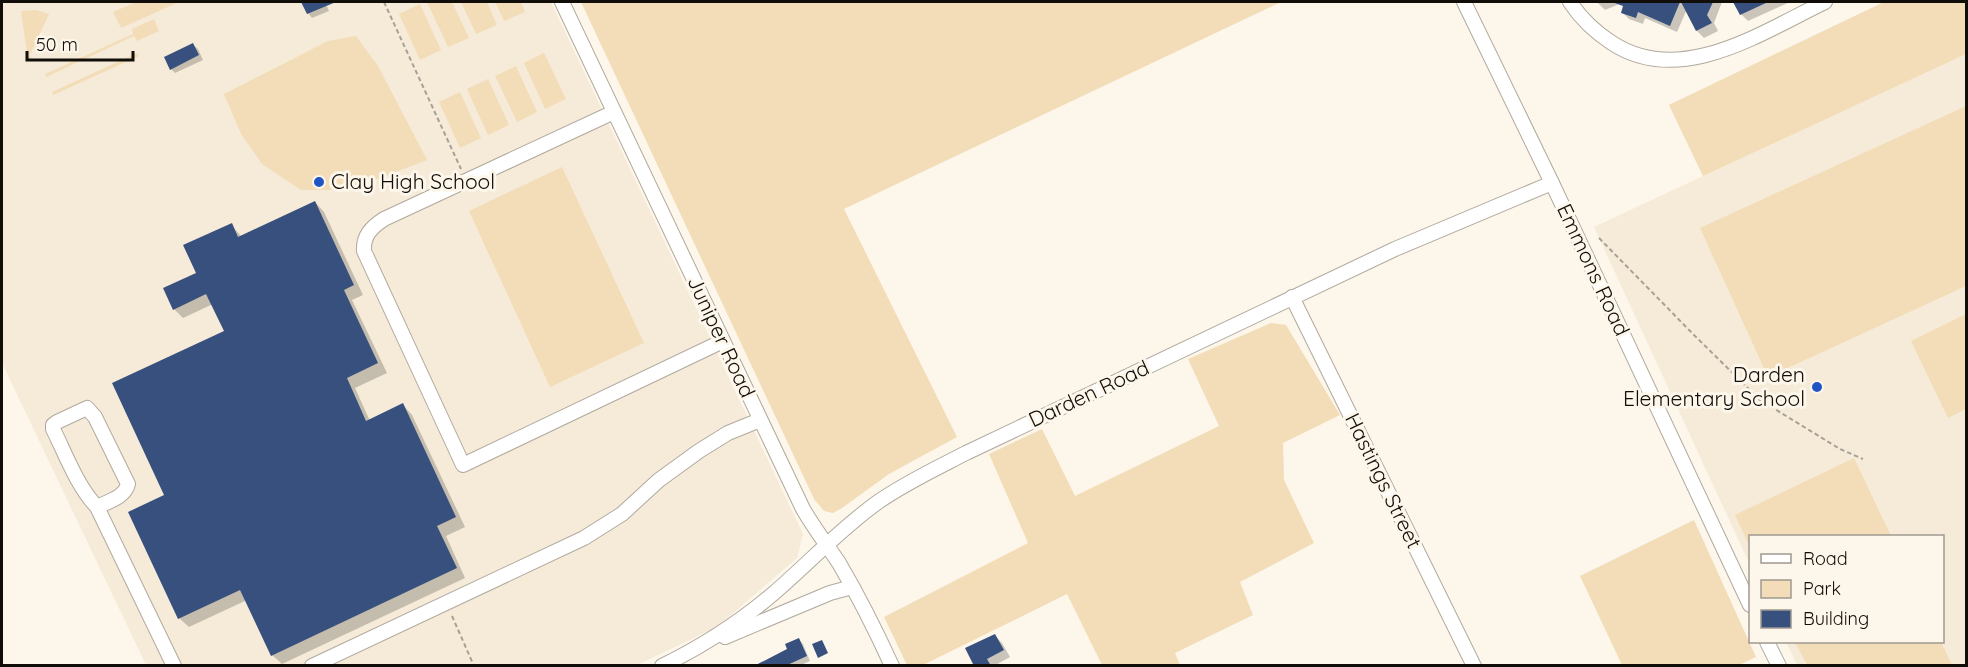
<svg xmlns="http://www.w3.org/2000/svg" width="1968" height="667" font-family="Quicksand,sans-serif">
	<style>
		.built { fill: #f6ebd8 }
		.green { fill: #f2ddb8 }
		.shadow { fill: #0003 }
		.building { fill: #37507e }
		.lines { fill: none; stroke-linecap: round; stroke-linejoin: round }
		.minor-casing { stroke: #b0a99e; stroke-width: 16 }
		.path { stroke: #a6a097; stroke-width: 2; stroke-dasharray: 4.5 3; stroke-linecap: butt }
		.minor { stroke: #fff; stroke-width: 14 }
		.poi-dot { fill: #1f56c3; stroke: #fdf6ea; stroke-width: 2 }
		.labels { text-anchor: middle; stroke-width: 6; stroke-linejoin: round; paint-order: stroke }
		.poi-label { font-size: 21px; fill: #110e0a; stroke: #fdf6ea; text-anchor: start }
		.street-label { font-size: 21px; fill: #110e0a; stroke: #fdf6ea }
	</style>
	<rect width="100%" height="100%" fill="#fdf6ea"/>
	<g class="built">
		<path d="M2 2H551L803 534 797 558 717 627 637 665H146L2 363Z"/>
		<path d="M1884 2H1966V665H1797L1786 642H1942V536H1750V565L1594 227 1703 176 1669 105Z"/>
	</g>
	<g class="green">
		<path d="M136 2H179L121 28 113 12Z"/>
		<path d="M427 2H452L469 38 448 47Z"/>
		<path d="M461 2H487L497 25 476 34Z"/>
		<path d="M495 2H521L525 12 504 21Z"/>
		<path d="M581 2H1281L844 209 957 437 889 474 842 508 833 513 824 511 814 499Z"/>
		<path d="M1884 2H1966V54L1703 176 1669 105Z"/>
		<path d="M420 4 441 50 420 60 399 14Z"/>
		<path d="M36 10 49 14 30 55 31 59H28L21 11Z"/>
		<path d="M154 19 159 31 137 41 134 36 46 77 45 74 133 34 132 29Z"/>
		<path d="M356 36 378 66 427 160 349 190H301L262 164 241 134 224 94 328 41Z"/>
		<path d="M137 53 139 56 53 95 52 92Z"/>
		<path d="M544 53 566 99 545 109 524 63Z"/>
		<path d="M516 66 537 112 517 122 495 76Z"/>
		<path d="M488 79 509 125 488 135 467 89Z"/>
		<path d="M460 92 481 138 460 148 439 102Z"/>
		<path d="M1966 106V286L1768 377 1700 228Z"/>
		<path d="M562 167 644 343 550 387 469 211Z"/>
		<path d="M1966 314V409L1948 418 1911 341Z"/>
		<path d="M1271 323 1286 325 1340 415 1283 443 1284 480 1314 543 1240 582 1253 615 1175 653 1180 665H1102L1067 594 923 665H907L884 617 1028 543 989 454 1042 429 1075 496 1219 426 1188 359Z"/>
		<path d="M1854 458 1891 536H1750V547L1735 515Z"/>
		<path d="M1694 520 1756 657 1739 665H1622L1580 576Z"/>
		<path d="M1795 642H1941L1952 665H1807Z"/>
	</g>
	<g class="shadow">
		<path d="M303 2H325L329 11 312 18 308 13Z"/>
		<path d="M1597 2H1624L1605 10Z"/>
		<path d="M1626 2H1722L1714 23 1718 31 1704 38 1697 31 1687 9 1677 32 1645 18 1643 24 1629 19 1622 12Z"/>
		<path d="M1735 2H1790L1748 21 1741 14Z"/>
		<path d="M193 45 198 49 203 60 175 73 171 69Z"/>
		<path d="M315 202 324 212 363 295 352 300 387 373 355 388 370 421 403 405 412 415 465 527 446 536 465 578 282 664 272 655 247 600 189 627 179 618 226 332 213 304 183 318 174 309 231 225 242 237Z"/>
		<path d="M995 636 1002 643 1010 657 994 666H976Z"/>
		<path d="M799 640 803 644 810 661 799 666H757L789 650Z"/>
	</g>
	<g class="building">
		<path d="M301 2H336L307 14Z"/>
		<path d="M1612 2H1680L1670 26 1638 12 1636 18 1621 13 1623 6Z"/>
		<path d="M1681 2H1713L1707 15 1712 23 1696 31Z"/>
		<path d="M1733 2H1768L1740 15Z"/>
		<path d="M193 43 199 55 170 70 164 57Z"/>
		<path d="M315 201 354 285 344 290 378 363 347 378 366 421 403 403 456 517 437 526 457 568 271 656 240 590 178 619 128 512 164 495 112 383 224 331 206 294 173 310 163 288 196 273 183 245 232 223 238 237Z"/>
		<path d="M995 634 1004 650 987 659 991 666H974L965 648Z"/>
		<path d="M799 638 807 656 785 666H754L787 649 785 644Z"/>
		<path d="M822 640 828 653 818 658 812 644Z"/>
	</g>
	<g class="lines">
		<defs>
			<g id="minor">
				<path d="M562 2 803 509C814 528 827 545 839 563 859 597 876 631 892 666"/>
				<path d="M1464 2 1552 183 1750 605"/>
				<path d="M1570 2C1581 19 1595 32 1612 43 1681 88 1762 32 1825 2"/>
				<path d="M614 112 384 219C372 227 363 235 364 251L463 465 723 341"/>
				<path d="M1292 297 1474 666"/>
				<path d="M97 507C109 501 125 497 128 484L95 417 87 408 57 422 53 425V429C66 455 77 486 97 507L174 666"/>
				<path d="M725 637 830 593 852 587"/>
				<path d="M1767 642 1779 666"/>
				<path d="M312 666 584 538 622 514 659 480 699 451 728 433 760 420"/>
				<path d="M662 666C703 646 740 622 774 593 809 563 840 529 878 502 905 483 937 468 966 453L1395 249 1552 183"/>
			</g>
		</defs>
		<use href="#minor" class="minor-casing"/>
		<g class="path">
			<path d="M384 2 461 169"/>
			<path d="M1599 238 1693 334 1760 400 1840 449 1863 459"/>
			<path d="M452 616 474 666"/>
		</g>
		<use href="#minor" class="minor"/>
	</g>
	<g class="poi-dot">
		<circle cx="319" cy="182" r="6"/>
		<circle cx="1817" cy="387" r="6"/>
	</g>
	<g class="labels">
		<g class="poi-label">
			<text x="331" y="189">Clay High School</text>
			<text x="1805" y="382" text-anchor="end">Darden<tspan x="1805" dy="24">Elementary School</tspan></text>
		</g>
		<g class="street-label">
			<text transform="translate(1593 270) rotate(65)" y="7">Emmons Road</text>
			<text transform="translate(721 337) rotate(65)" y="7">Juniper Road</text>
			<text transform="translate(1089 394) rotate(-25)" y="7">Darden Road</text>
			<text transform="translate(1383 481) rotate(64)" y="7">Hastings Street</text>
		</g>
	</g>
	<rect width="1968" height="667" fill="none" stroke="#110e0a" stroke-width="6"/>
	<rect x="1749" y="535" width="195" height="108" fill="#fdf6ea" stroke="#9f9990" stroke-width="1.5"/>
	<rect x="1761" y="554" width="30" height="9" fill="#ffffff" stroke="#9f9990" stroke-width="1.5"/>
	<text x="1803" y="565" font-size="18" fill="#110e0a">Road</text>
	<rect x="1761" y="580" width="30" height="18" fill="#f2ddb8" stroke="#9f9990" stroke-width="1.5"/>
	<text x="1803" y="595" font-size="18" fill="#110e0a">Park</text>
	<rect x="1761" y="610" width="30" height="18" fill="#37507e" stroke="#9f9990" stroke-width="1.5"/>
	<text x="1803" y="625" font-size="18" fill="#110e0a">Building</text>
	<path d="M27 51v9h106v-9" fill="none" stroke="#110e0a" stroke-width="3"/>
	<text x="36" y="51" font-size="18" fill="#110e0a" stroke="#fdf6ea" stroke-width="4.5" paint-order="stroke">50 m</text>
</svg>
